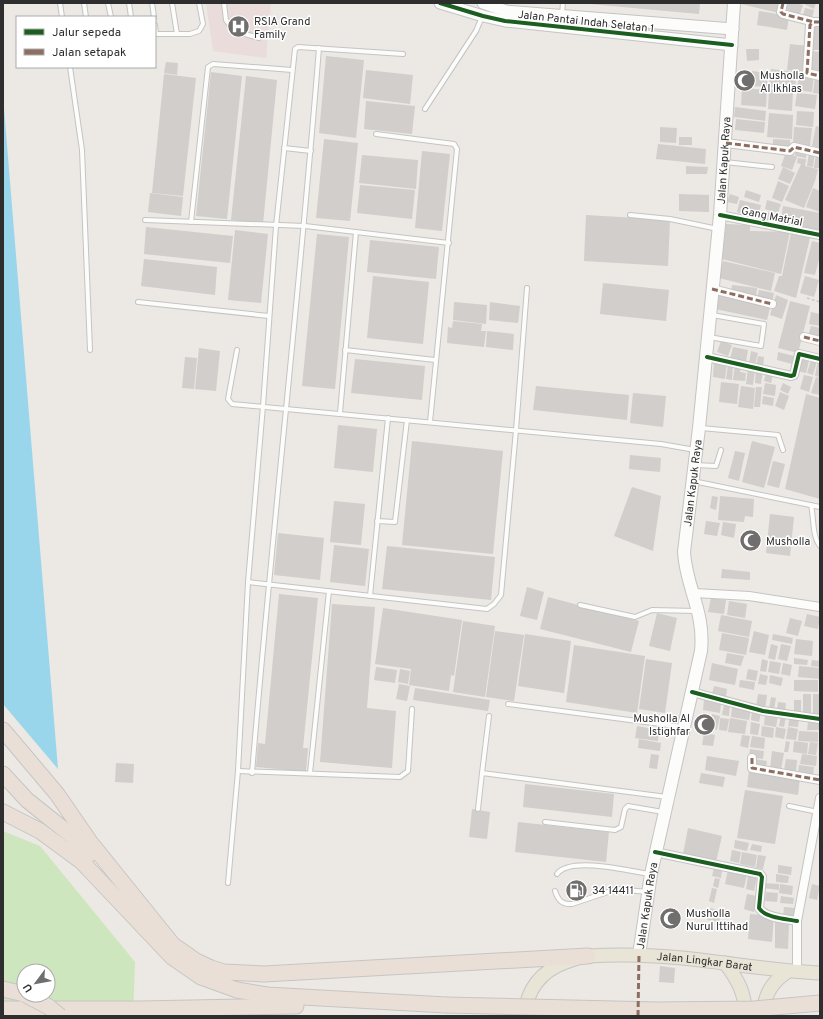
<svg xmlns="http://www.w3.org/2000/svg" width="823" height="1019" font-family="Overpass,sans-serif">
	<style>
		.medical { fill: #e9dcdb }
		.green { fill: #cee6be; fill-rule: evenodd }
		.water { fill: #99d6ec }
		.building { fill: #d1cecb }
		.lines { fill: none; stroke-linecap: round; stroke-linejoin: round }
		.service-casing { stroke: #c5c4c5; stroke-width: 6 }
		.minor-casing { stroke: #c5c4c5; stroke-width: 10 }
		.tertiary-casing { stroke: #c5c4c5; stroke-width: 13 }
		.secondary-casing { stroke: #c5c4c5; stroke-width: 14 }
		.primary-casing { stroke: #c6c5c4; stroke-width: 15 }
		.motorway-casing { stroke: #c6c5c4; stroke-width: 17 }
		.path { stroke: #c9c9c8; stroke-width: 1.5; stroke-dasharray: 3 2; stroke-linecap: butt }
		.service { stroke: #fcfcfb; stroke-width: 4 }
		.minor { stroke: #fcfcfb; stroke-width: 8 }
		.tertiary { stroke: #fcfcfb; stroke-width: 11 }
		.secondary { stroke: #fcfcfb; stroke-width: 12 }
		.primary { stroke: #e8e4d6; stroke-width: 13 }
		.motorway { stroke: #eadfd6; stroke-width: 15 }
		.motorway-bridge-casing { stroke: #c6c5c4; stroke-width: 17; stroke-linecap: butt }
		.motorway-bridge { stroke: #eadfd6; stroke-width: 15 }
		.quiet { stroke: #8d6e63; stroke-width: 3; stroke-dasharray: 6 3; stroke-linecap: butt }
		.cycleway-casing { stroke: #fff; stroke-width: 6 }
		.cycleway { stroke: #1b5e20; stroke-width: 4 }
		.labels { text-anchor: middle; stroke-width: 3; stroke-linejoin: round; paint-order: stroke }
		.poi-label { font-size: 11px; fill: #2e2e2e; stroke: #fff; text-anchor: start }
		.street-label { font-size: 11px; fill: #2e2e2e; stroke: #fff }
	</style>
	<rect width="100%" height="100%" fill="#ece8e4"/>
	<path class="medical" d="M206 3H271L266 58 213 51Z"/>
	<path class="green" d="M3 831 40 846 135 962 133 1016H3ZM24 971H48V995H24Z"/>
	<path class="water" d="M3 96 58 769 3 704Z"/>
	<g class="building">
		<path d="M579 3H700L699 14Z"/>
		<path d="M737 3H781L779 13Z"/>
		<path d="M784 3H797L803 5 799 17 782 12Z"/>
		<path d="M802 3H816L814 9Z"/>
		<path d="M805 8 814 10 812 18 803 15Z"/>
		<path d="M759 11 789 16 787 30 757 25Z"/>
		<path d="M812 24H820V50H811Z"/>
		<path d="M790 44 808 46 805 72 787 70Z"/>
		<path d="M746 49H759V60L747 61Z"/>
		<path d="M811 51 820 52V74L808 72Z"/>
		<path d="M326 56 364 60 356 138 319 133Z"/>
		<path d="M166 62 178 63 177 75 164 73Z"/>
		<path d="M771 69 797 72 795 88 788 87V79L787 89 769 87Z"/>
		<path d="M366 70 413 75 410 104 363 98Z"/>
		<path d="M752 71 768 73 767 87 751 86Z"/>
		<path d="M211 72 242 76 227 219 196 216Z"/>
		<path d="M164 74 196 78 183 196 152 193Z"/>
		<path d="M799 74 814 76 812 92 797 90Z"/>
		<path d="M246 76 277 80 263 224 231 220Z"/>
		<path d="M741 76 750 77 749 84H739Z"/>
		<path d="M815 77 820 78V94L813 93Z"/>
		<path d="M742 88 767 90 766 107 741 105Z"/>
		<path d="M769 89 793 91 792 111 768 109Z"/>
		<path d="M797 93 817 95 815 109 795 106Z"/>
		<path d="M366 101 415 106 412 134 364 129Z"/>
		<path d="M735 107 766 111 765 121 734 117Z"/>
		<path d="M797 111 814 112 813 127 796 125Z"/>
		<path d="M769 113 793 115 792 139 767 137Z"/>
		<path d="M736 119 765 122 764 133 735 130Z"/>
		<path d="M816 126 820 127V148L812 146Z"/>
		<path d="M660 127 677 128 676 143 660 142Z"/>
		<path d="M794 127 812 128 810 146 793 145Z"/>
		<rect x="679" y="137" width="13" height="8"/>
		<path d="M324 139 358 143 350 221 316 218Z"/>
		<path d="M773 139 790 140V149H773Z"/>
		<path d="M658 144 706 149 705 164 656 159Z"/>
		<path d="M796 149 807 150 806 158 795 156Z"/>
		<path d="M422 151 450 154 442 231 415 228Z"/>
		<path d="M786 152 797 157 792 170 781 166Z"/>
		<path d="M809 152H815L813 167 807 166Z"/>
		<path d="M816 153H820V168H814Z"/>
		<path d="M362 155 418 160 416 189 359 183Z"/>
		<path d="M798 158 806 159 805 166 818 169 815 181 804 208 785 200 801 164 797 163Z"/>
		<path d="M686 166 708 167 707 174H686Z"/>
		<path d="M783 167 795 173 790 184 778 179Z"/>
		<path d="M778 181 789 186 782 202 772 198Z"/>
		<path d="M360 185 415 190 412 219 357 213Z"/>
		<path d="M813 188 820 191V212L806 207Z"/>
		<path d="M746 190 761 195 759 202 744 197Z"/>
		<path d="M150 193 183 197 181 216 148 212Z"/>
		<path d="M679 194 709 195V212L679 211Z"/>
		<path d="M730 194 739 197 737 204 727 202Z"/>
		<path d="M740 200 761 205 758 218 737 212Z"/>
		<path d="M767 200 781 204 778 213 765 209Z"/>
		<path d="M783 206 820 213V233L780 225Z"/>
		<path d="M768 212 778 216 775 224 765 220Z"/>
		<path d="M586 215 670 220 668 266 584 261Z"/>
		<path d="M726 224 750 225V231L790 232 781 274 722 259Z"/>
		<path d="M146 227 233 236 230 263 144 254Z"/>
		<path d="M235 230 268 234 261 303 228 300Z"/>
		<path d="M791 233 810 238 796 298 774 291 779 276H782Z"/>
		<path d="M317 234 349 237 335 389 302 386Z"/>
		<path d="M370 240 439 247 436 279 367 272Z"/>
		<path d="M812 241 820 243V256L815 275 804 273Z"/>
		<path d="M144 259 217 267 215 295 141 286Z"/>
		<path d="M723 261 775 273 771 291 719 278Z"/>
		<path d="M373 276 429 282 423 344 367 338Z"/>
		<path d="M805 276 819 280 814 297 800 293Z"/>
		<path d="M603 283 669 290 666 321 600 314Z"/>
		<path d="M732 285 757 288 756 297 731 293Z"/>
		<path d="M759 290 774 293 772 303 757 299Z"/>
		<path d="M718 293 771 304 767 320 715 309Z"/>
		<path d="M776 295 788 300 782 319 770 315Z"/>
		<path d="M790 301 810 306 798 353 778 348Z"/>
		<path d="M454 302 487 305 486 324 453 320Z"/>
		<path d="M490 302 520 306 518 323 489 320Z"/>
		<path d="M811 312 820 314V326L809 324Z"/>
		<path d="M453 321 482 324 481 331H486L484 347 447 343 448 327 452 328Z"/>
		<path d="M811 326 820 328V339L808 336Z"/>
		<path d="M487 331 514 334 513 350 486 347Z"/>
		<path d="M721 341 732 345 728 356 717 352Z"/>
		<path d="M733 347 748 350 746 362 730 359Z"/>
		<path d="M199 348 220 351 216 391 195 389Z"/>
		<path d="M751 351 758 353 755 365 749 364Z"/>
		<path d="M778 352 794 356 792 364 777 360Z"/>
		<path d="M758 356 764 357 763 368 756 366Z"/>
		<path d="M185 357 197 358 194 389 182 388Z"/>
		<path d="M355 359 425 366 422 400 351 393Z"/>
		<path d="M800 359 809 361 806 373 797 371Z"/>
		<path d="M811 360 817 361 813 375 807 373Z"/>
		<path d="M818 360H820V377L815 376Z"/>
		<path d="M714 361 727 362 725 379 713 377Z"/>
		<path d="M728 364 733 365 732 380 726 379Z"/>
		<path d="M735 364 741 365 740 372 746 373 745 381 733 380Z"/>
		<path d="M748 368 755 369 753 385 746 384Z"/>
		<path d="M756 369 763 370 761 384 755 383Z"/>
		<path d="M766 373 773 375 771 383 764 381Z"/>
		<path d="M804 375 813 377 809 392 800 389Z"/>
		<path d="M816 377 820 378V395L811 393Z"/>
		<path d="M721 382 739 384 737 404 719 402Z"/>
		<path d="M765 383 776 385 775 396 763 394Z"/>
		<path d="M783 383 791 387 788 394 780 390Z"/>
		<path d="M536 386 629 395 627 420 533 410Z"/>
		<path d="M741 386 755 388 753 409 738 407Z"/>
		<path d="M756 387H762L760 407H754Z"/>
		<path d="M780 392 789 396 784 410 775 406Z"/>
		<path d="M633 393 666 396 663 427 630 423Z"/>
		<path d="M806 394 820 398V499L785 489Z"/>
		<path d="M763 396 774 398 773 406 762 404Z"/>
		<path d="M338 425 377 429 373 472 334 468Z"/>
		<path d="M412 441 503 451 493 554 402 545Z"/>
		<path d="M752 441 775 447 764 488 742 482Z"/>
		<path d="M735 451 745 453 739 481 728 478Z"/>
		<path d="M630 455 661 458 660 472 629 469Z"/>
		<path d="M773 461 785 464 779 488 767 485Z"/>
		<path d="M632 487 661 496 653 551 614 536Z"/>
		<path d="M712 496 718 497 716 510 710 508Z"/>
		<path d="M720 496 754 499 753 517 745 516 744 522 718 520Z"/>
		<path d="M334 501 365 504 361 545 330 542Z"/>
		<path d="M770 514 794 517 790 556 766 553Z"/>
		<path d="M706 521 720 523 717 536 704 534Z"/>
		<path d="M723 522 736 524 734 538 721 535Z"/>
		<path d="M278 533 324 538 320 580 274 575Z"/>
		<path d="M745 539H755L756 545 744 543Z"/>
		<path d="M334 545 369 549 365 586 330 582Z"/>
		<path d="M387 546 495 557 491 600 382 589Z"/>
		<path d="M722 569 750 572V580L721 578Z"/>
		<path d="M527 587 544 592 537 620 520 616Z"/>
		<path d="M279 594 318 598 303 748H308L306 772 256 767 258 743 265 744Z"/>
		<path d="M548 597 639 621 631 652 540 629Z"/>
		<path d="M711 598 726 600 724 614 708 612Z"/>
		<path d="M729 601 747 604 745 618 727 615Z"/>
		<path d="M332 604 375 607 367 708 396 711 392 768 320 762Z"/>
		<path d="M383 608 462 620 454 676 451 675 449 691 409 685 411 669 375 664Z"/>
		<path d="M657 613 677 618 670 651 649 646Z"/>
		<path d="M807 614 820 617 818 629 804 626Z"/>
		<path d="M721 615 752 621 749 637 718 631Z"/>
		<path d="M790 618 802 621 798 636 786 633Z"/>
		<path d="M463 621 495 626 485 697 453 692Z"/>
		<path d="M495 631 524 635 514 701 486 697Z"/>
		<path d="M754 631 769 635 765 655 749 652Z"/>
		<path d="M722 633 749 638 746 655 719 650Z"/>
		<path d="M525 634 571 641 564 693 518 686Z"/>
		<path d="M773 634 793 638 792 644 772 640Z"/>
		<path d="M796 639 813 641 812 656 794 654Z"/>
		<path d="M771 644 778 646 775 660 768 658Z"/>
		<path d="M781 644 791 646 787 661 778 659Z"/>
		<path d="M574 645 645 656 637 713 566 702Z"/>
		<path d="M727 653 744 656 741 666 725 663Z"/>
		<path d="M794 658 808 660 807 665 794 664Z"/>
		<path d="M646 659 672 663 665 713 639 709Z"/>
		<path d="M762 659 768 661 766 672 760 671Z"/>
		<path d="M812 660 820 661V667L811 666Z"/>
		<path d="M770 661 781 663 779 674 768 672Z"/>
		<path d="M712 663 738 669 735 685 709 680Z"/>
		<path d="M783 663 792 665 790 676 781 674Z"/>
		<path d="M799 666 820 668V679L798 677Z"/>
		<path d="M376 667 397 670 395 683 374 680Z"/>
		<path d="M400 669 410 671 408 684 398 682Z"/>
		<path d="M748 669 758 671 756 681 746 679Z"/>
		<path d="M760 674 768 676 766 685 758 684Z"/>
		<path d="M770 675 783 678 781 686 769 683Z"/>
		<path d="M740 680 755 682 754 690 739 687Z"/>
		<path d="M794 680H818V692L794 691Z"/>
		<path d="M399 684 410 686 407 701 396 699Z"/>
		<path d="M714 686 727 689 726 697 712 694Z"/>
		<path d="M415 688 490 700 488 711 413 700Z"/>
		<path d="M758 694 767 695 765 709 756 707Z"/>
		<path d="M803 694H811V715L803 714Z"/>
		<rect x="813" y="694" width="7" height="24"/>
		<path d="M771 697 776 698 774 710 769 709Z"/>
		<path d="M704 700 721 703 720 713 703 710Z"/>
		<rect x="794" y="700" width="7" height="13"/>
		<path d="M778 702 786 703 785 711 777 710Z"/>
		<path d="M724 705 730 706 729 716 722 715Z"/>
		<path d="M732 707 751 710 749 720 731 717Z"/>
		<path d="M752 711 761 712 759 722 751 720Z"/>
		<path d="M712 714 720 716 717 730 700 726 701 720 710 721Z"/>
		<path d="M765 715 778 716 776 727 764 725Z"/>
		<path d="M781 715 786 716 784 727 779 726Z"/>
		<path d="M790 716 799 718 798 727 788 726Z"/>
		<path d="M720 718 729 719 727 731 719 730Z"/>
		<path d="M730 718 747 721 745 734 728 732Z"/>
		<path d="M751 722 760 724 758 735 750 734Z"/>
		<path d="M808 722 820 723V730H807Z"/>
		<path d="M637 726 659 730 658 741 635 738Z"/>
		<path d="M762 726 774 728 773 738 761 736Z"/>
		<path d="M776 727 786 729 784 739 775 737Z"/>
		<path d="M788 727 798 729 796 740 786 739Z"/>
		<path d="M799 731 818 732V742L798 741Z"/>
		<path d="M704 733 715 735 713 746 702 745Z"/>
		<path d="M742 735 750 736 748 748 740 746Z"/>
		<path d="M752 736 765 738 764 749 750 747Z"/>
		<path d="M639 739 661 743 660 751 638 748Z"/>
		<path d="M786 741 790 742 788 752H784Z"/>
		<path d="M794 741 808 743 807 754 793 752Z"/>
		<path d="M810 742 818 743 816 755 808 754Z"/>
		<path d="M750 749 764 751 763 759 749 757Z"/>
		<path d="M772 751 784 753 781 770 770 769Z"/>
		<path d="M651 754 659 755 657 769 649 768Z"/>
		<path d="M802 754 817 756 816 766 800 764Z"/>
		<path d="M707 756 739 761 736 776 705 770Z"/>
		<path d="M754 759 767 761 766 769 753 767Z"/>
		<path d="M786 759 797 760 796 772 784 770Z"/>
		<path d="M116 763 134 764 133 783 115 782Z"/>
		<path d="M799 765 814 767 813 775 798 773Z"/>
		<path d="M749 770 800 778 798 795 747 787Z"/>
		<path d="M701 773 725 777 723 787 699 783Z"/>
		<path d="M525 784 614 794 612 817 523 807Z"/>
		<path d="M745 790 783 796 775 844 737 838Z"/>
		<path d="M472 809 490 812 487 839 469 837Z"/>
		<path d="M518 822 609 832 606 862 515 852Z"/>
		<path d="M688 828 722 836 716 862 683 854Z"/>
		<path d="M735 840 749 843 747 851 734 848Z"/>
		<path d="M752 844 762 846 761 852 750 850Z"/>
		<path d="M732 850 741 852 739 863 730 861Z"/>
		<path d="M742 852 757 855 755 867 740 864Z"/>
		<path d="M758 855 766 856 763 869 756 868Z"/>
		<path d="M778 865 792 867 791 875 778 873Z"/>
		<path d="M714 868 722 870 721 878 712 876Z"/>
		<path d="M728 870 747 874 744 888 725 884Z"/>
		<path d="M776 874 789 876 788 883 776 882Z"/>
		<path d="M748 876 757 878 754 891 746 889Z"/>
		<path d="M715 878 720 879 718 888 713 886Z"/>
		<path d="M764 883 779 884V890L763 888Z"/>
		<path d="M780 884 793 886 792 895 779 893Z"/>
		<path d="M812 884 820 886 817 900 809 898Z"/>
		<path d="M712 888 717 889 714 903 709 901Z"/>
		<path d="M766 892 778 893 777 902 765 901Z"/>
		<path d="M747 894 757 896 754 912 744 909Z"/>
		<path d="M781 896 794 898 793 904 780 903Z"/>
		<path d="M784 907 795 908 794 918 783 917Z"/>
		<path d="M710 908 722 911 719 922 707 920Z"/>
		<path d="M750 914 774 916 772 942 748 939Z"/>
		<path d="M668 915 674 916V923L667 921Z"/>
		<path d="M775 921 789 923 788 949 775 948Z"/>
		<path d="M660 966 675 968 674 983 659 982Z"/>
	</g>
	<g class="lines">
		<defs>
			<g id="service">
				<path d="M60 3 62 17"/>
				<path d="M84 3 86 17"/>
				<path d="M108 3 111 17"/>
				<path d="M129 3 131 17"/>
				<path d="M152 3 154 17"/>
				<path d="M172 3 177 34"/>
				<path d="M224 3 226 20 234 31 259 38"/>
				<path d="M562 14 563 3"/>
				<path d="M155 25 156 34"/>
				<path d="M155 34H190L199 31 203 24 199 3"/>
				<path d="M70 67 82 150 90 350"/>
				<path d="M425 109 476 31 482 17"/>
				<path d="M376 134 454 144 457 149 430 422"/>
				<path d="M284 148 311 151"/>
				<path d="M725 162 772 167"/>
				<path d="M630 215 670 219 718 229"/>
				<path d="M145 220 305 226 449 243"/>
				<path d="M191 222 208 67 213 64 292 70"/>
				<path d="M138 302 269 316"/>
				<path d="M709 337 761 346 764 324 712 315"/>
				<path d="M237 350 228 399 232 404 661 444 695 450"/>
				<path d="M345 350 435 360"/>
				<path d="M340 413 356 232"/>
				<path d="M701 428 778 435 783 450"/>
				<path d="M695 465 716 466 721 450"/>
				<path d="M693 481 820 507"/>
				<path d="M811 505C814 518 812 536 820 546"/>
				<path d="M377 521 395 522 407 420"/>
				<path d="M248 582 487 609 494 604 501 595 516 430 527 288"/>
				<path d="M370 596 388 418"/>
				<path d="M580 605 635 617 652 610 696 611"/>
				<path d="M508 704 683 727"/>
				<path d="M238 771 400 777 408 771 412 709"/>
				<path d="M252 773C272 531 300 290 319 48"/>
				<path d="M310 773 329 591"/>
				<path d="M482 773 489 716"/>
				<path d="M789 806 818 812"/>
				<path d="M478 809 482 773 667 797"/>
				<path d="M545 822 615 830 621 827 625 809 628 806 663 812"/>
				<path d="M557 874C570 856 630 871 649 874"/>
				<path d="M228 883 238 771 248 582 263 406 276 226 295 49 298 47 403 54"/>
				<path d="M555 891C558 900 562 905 572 904L617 889 647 892"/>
			</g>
			<g id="minor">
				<path d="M783 3 781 12 783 14 814 22"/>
				<path d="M820 22H814L810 25 807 73 820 76"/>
				<path d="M726 143 790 151 794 147 820 153"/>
				<path d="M720 215 820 235"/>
				<path d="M712 289 772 304"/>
				<path d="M804 337 820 341"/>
				<path d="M707 357 791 376 794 375 799 354 820 359"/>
				<path d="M694 593 749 596 820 607"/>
				<path d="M692 692 763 711 820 719"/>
				<path d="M752 758V768L820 780"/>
				<path d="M655 852 760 874 762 877 759 908C765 918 787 919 797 921"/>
				<path d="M797 972V921L820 798"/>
			</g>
			<g id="tertiary">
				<path d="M440 3 483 16 505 21 732 45"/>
				<path d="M483 3 506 11 733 29"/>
			</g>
			<g id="secondary">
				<path id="s1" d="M639 955 651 874 701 651C705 611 686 588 684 552L699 428 720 215 734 3"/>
			</g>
			<g id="primary">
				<path d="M725 963C738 980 746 994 745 1016"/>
				<path id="s2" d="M525 1016C526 990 541 971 566 962 583 955 602 955 620 955 687 954 753 970 820 973"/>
				<path d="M765 1016C762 997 772 982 787 972"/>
			</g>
			<g id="motorway">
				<path d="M3 730 57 794 90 842 173 945 196 961 211 968 224 972 264 974 588 956"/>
				<path d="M3 774 27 800 72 836 90 854"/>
				<path d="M3 812 40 831 82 862 172 957 201 977 237 990 267 995 446 1005"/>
				<path d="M3 989 24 994"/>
				<path d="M3 1009H140L296 1006"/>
			</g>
		</defs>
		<use href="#service" class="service-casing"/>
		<use href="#minor" class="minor-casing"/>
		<use href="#tertiary" class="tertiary-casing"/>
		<use href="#secondary" class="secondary-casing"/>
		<use href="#primary" class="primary-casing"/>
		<use href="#motorway" class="motorway-casing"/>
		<path class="path" d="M807 298 820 302"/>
		<use href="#service" class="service"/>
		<use href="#minor" class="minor"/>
		<use href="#tertiary" class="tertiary"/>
		<use href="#secondary" class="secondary"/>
		<use href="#primary" class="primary"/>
		<use href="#motorway" class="motorway"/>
		<defs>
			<g id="motorway-bridge">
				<path d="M26 995 49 1007 60 1016"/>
				<path d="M446 1005 657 1010 754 1009 820 1003"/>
			</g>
		</defs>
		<use href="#motorway-bridge" class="motorway-bridge-casing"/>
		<use href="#motorway-bridge" class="motorway-bridge"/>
		<g class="quiet">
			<path d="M783 3 781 12 783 14 814 22"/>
			<path d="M820 22H814L810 25 807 73 820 76"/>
			<path d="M726 143 790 151 794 147 820 153"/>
			<path d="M712 289 772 304"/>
			<path d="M804 337 820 341"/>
			<path d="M752 758V768L820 780"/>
			<path d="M638 1016 639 955"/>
		</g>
		<defs>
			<g id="cycleway">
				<path d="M440 3 483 16 505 21 732 45"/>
				<path d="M720 215 820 235"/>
				<path d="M707 357 791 376 794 375 799 354 820 359"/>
				<path d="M692 692 763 711 820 719"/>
				<path d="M655 852 760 874 762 877 759 908C765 918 787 919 797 921"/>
			</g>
		</defs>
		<use href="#cycleway" class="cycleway-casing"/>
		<use href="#cycleway" class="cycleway"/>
	</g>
	<defs>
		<symbol id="hospital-disc" viewBox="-11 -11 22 22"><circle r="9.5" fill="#706f6e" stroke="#fff"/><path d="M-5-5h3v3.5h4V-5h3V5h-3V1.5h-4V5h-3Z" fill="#fff"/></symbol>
		<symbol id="mosque-disc" viewBox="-11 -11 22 22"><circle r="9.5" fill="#706f6e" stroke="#fff"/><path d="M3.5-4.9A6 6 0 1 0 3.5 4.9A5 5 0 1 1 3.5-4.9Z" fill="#fff"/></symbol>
		<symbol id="fuel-disc" viewBox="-11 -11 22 22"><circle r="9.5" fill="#706f6e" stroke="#fff"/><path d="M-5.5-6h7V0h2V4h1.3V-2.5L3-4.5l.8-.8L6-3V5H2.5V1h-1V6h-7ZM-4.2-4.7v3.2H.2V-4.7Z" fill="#fff"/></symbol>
	</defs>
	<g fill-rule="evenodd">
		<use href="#hospital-disc" x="226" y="14" width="25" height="25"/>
		<use href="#mosque-disc" x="732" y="68" width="25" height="25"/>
		<use href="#mosque-disc" x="738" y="528" width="25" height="25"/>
		<use href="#mosque-disc" x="692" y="712" width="25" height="25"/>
		<use href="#fuel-disc" x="564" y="878" width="25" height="25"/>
		<use href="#mosque-disc" x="658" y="906" width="25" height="25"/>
	</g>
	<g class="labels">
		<g class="poi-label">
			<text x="254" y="25">RSIA Grand<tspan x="254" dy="13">Family</tspan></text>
			<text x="760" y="79">Musholla<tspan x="760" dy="13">Al Ikhlas</tspan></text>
			<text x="766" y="545">Musholla</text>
			<text x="690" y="722" text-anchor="end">Musholla Al<tspan x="690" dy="13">Istighfar</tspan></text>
			<text x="592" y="894">34 14411</text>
			<text x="686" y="917">Musholla<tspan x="686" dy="13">Nurul Ittihad</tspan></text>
		</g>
		<g class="street-label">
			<text transform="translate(586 21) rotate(6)" y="4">Jalan Pantai Indah Selatan 1</text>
			<text dy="4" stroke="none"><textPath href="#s1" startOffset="805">Jalan Kapuk Raya</textPath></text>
			<text transform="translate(772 216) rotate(11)" y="4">Gang Matrial</text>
			<text dy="4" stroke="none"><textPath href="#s1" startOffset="481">Jalan Kapuk Raya</textPath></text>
			<text dy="4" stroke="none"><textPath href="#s1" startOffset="50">Jalan Kapuk Raya</textPath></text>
			<text dy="4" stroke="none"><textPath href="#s2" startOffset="212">Jalan Lingkar Barat</textPath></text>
		</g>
	</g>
	<rect width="823" height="1019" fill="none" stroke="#2e2e2e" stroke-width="8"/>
	<rect x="16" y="16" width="140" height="52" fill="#ffffff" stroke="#ababab"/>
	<rect x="24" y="29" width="20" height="6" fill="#1b5e20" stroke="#ababab"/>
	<text x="52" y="36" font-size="12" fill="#2e2e2e">Jalur sepeda</text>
	<rect x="24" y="49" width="20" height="6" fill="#8d6e63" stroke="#ababab"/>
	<text x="52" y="56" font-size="12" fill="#2e2e2e">Jalan setapak</text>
	<g transform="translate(36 983) rotate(238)"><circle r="19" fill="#ffffff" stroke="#ababab"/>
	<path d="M0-3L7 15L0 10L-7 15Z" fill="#706f6e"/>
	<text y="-6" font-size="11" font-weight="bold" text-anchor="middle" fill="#2e2e2e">U</text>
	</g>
</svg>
